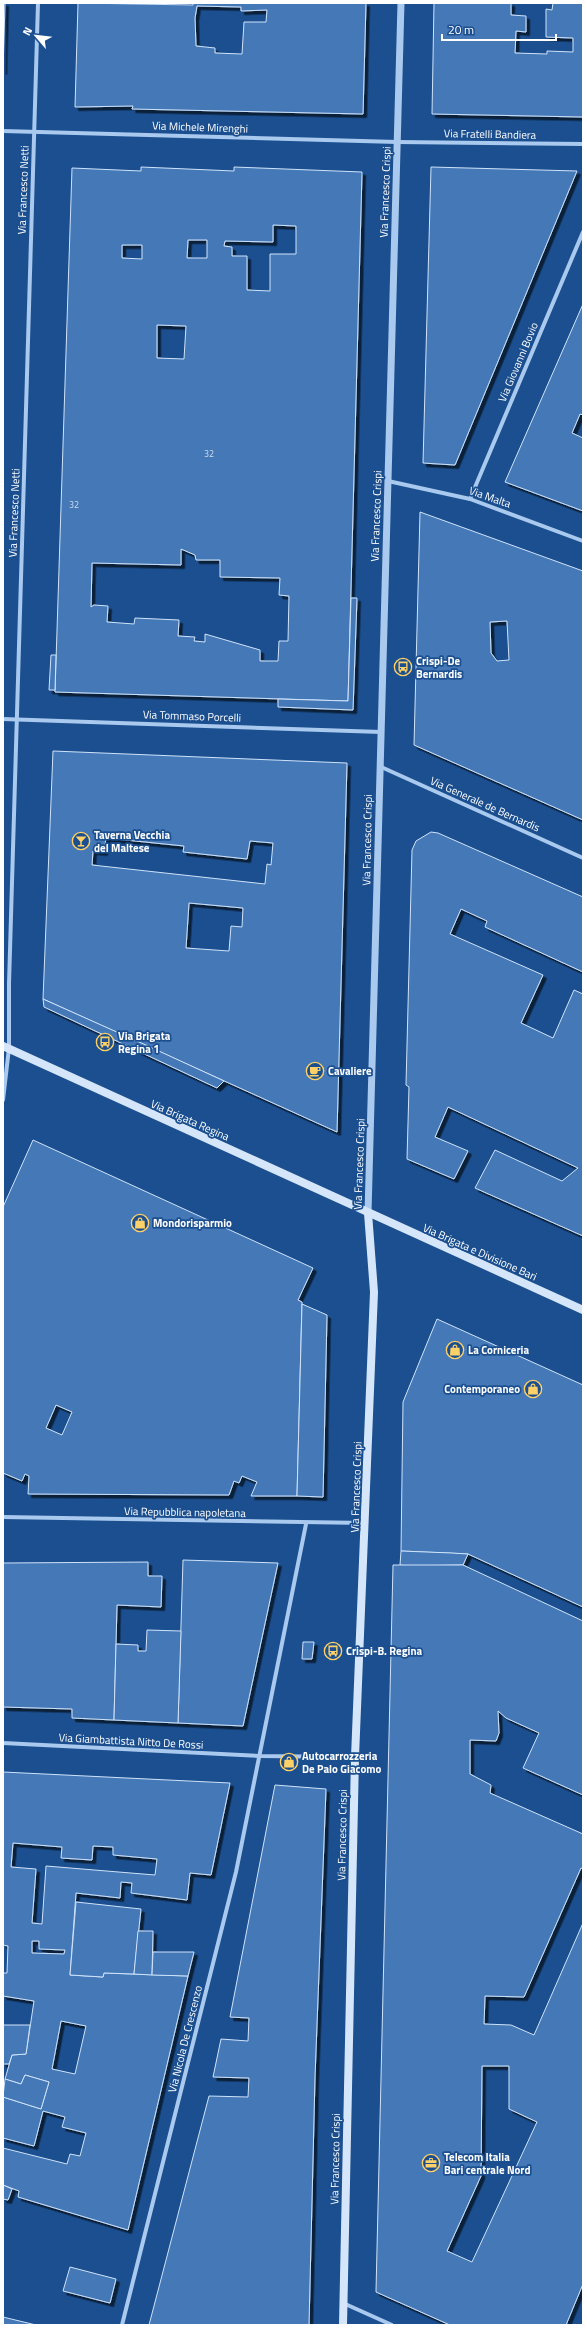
<svg xmlns="http://www.w3.org/2000/svg" width="586" height="2328" font-family="'Titillium Web',sans-serif">
	<style>
		.building { fill: #4478b7; stroke: #cfe3fa; fill-rule: evenodd; filter: url(#shadow) }
		.lines { fill: none; stroke-linecap: round; stroke-linejoin: round }
		.minor { stroke: #a9c9ee; stroke-width: 4 }
		.tertiary { stroke: #a9c9ee; stroke-width: 7 }
		.secondary { stroke: #d6e6fa; stroke-width: 8 }
		.labels { text-anchor: middle; stroke-width: 3.5; stroke-linejoin: round; paint-order: stroke }
		.number-label { font-size: 9px; fill: #d0dded }
		.street-label { font-size: 11px; fill: #fff; stroke: #1b4f8f }
		.poi-label { font-size: 11px; font-weight: bold; fill: #fff; stroke: #1b4f8f; text-anchor: start }
	</style>
	<defs>
		<filter id="shadow"><feDropShadow dx="3.5" dy="3.5" stdDeviation="0" flood-color="#0009"/></filter>
	</defs>
	<rect width="100%" height="100%" fill="#1b4f8f"/>
	<g class="building">
		<path d="M3 3H5L3 71Z"/>
		<path d="M78 3 193 5V3H366L363 114 132 109 133 106 75 107ZM197 6 241 7V11L267 10 266 22H244L242 54 215 53V48L196 46 195 18Z"/>
		<path d="M434 3H511V15L526 16V32L516 31 515 53 547 54V51L573 52V38L546 37V9L552 10 553 3H583V117L432 114Z"/>
		<path d="M141 167 234 171V167L362 172 348 701 55 692 72 168 141 171ZM273 225 296 226V254H270V291L247 290V256H232V247L224 246 225 241 273 242ZM188 240H207V258H187ZM122 245H142V259L122 258ZM157 325 186 326 184 359 157 358ZM181 549 195 555 196 560H220V577L280 578 279 595 289 596 288 641H279L278 661H260V650L205 634V642L194 641 195 637 178 636 179 620 135 618 134 624 107 622 108 606 94 605 91 607 92 563 181 565Z"/>
		<path d="M431 167 577 171 455 465 423 463Z"/>
		<path d="M583 304V415L580 414 572 433 583 438V511L505 482Z"/>
		<path d="M420 512 583 571V820L414 745ZM507 621 509 660 497 661 491 653 490 622Z"/>
		<path d="M351 598H357L353 710 278 707V699L348 701Z"/>
		<path d="M51 655H56L55 690H49Z"/>
		<path d="M53 751 347 763 337 1132 43 999ZM106 838 184 846 183 852 247 859 250 841 273 843 271 865 267 864 265 884 92 865 93 851 104 852ZM189 903 243 908 242 927 231 926 229 951 186 948Z"/>
		<path d="M431 832 438 833 583 897V972L485 927 487 921 461 909 450 934 543 975 521 1023 553 1038 574 990 583 994V1236L475 1188 495 1150 562 1181 578 1168 448 1107 435 1137 468 1151 454 1179 407 1159 409 1087 406 1085 412 850 416 841Z"/>
		<path d="M43 999 148 1046 224 1081 217 1088 44 1007Z"/>
		<path d="M33 1140 313 1268 298 1300 302 1302 297 1496H251L257 1482 242 1476 239 1483 234 1481 229 1495 28 1494 29 1476 25 1474 22 1481 3 1473V1207ZM56 1405 72 1412 62 1435 46 1428Z"/>
		<path d="M302 1304 327 1315 323 1497 297 1496Z"/>
		<path d="M437 1319 583 1385V1607L468 1554 401 1551 403 1402Z"/>
		<path d="M401 1551 452 1553 468 1554 463 1565 407 1566 400 1565Z"/>
		<path d="M183 1560 278 1563 243 1726 178 1723Z"/>
		<path d="M148 1562V1576H162L161 1607 117 1605 114 1720 72 1718V1709L3 1707V1563Z"/>
		<path d="M393 1565H463L583 1621V1795L523 1768 539 1733 506 1718 498 1711 499 1733 496 1741 470 1740V1774L491 1785 490 1793 583 1834V1869L581 1868 524 1997 485 1996 484 2024 511 2025 534 2035 583 1923V2284L566 2325H450L376 2292ZM482 2066H509V2109L537 2122 472 2262 447 2251 481 2176Z"/>
		<path d="M147 1630 181 1631 178 1723 114 1720 116 1644 138 1645V1651H146Z"/>
		<path d="M303 1642H314L312 1659H302Z"/>
		<path d="M3 1772 230 1783 211 1875 190 1873 187 1900 131 1893 132 1883 121 1882 120 1898 76 1893 70 1975 103 1977 104 1973 188 1976 128 2230 18 2197 19 2191 3 2185V2148L67 2164 70 2154 80 2156 86 2133 62 2127 65 2117 43 2111 34 2146 3 2138V2097L41 2109 49 2082 25 2075 21 2084 5 2079 12 2055 26 2054 34 2001 3 1996V1973H7L8 1946 3 1945ZM13 1843 62 1847 61 1858 92 1860 93 1846 113 1847V1855L157 1859 155 1875 46 1866 42 1924 32 1923 36 1869 11 1867ZM32 1941H39V1949L65 1950 64 1954 32 1953ZM61 2021 86 2026 75 2074 52 2069Z"/>
		<path d="M275 1785 326 1789 315 2077 309 2325H149L209 2096 248 2097 249 2078 213 2077 221 2039 248 2041 249 2018 230 2017Z"/>
		<path d="M76 1902 141 1909 134 1974 104 1973 103 1977 70 1975Z"/>
		<path d="M138 1931H153L152 1975 134 1974Z"/>
		<path d="M153 1952H194L188 1976 152 1975Z"/>
		<path d="M3 2025H30L26 2054 12 2055 9 2064H3Z"/>
		<path d="M25 2075 49 2082 41 2109 3 2097 5 2079 21 2084Z"/>
		<path d="M3 2185 12 2189 8 2200 3 2199Z"/>
		<path d="M70 2267 116 2279 110 2303 63 2291Z"/>
		<path d="M3 2317 36 2325H3Z"/>
	</g>
	<g class="lines">
		<g class="minor">
			<path d="M3 131 397 142 583 144"/>
			<path d="M388 481 470 499 583 541"/>
			<path d="M470 499 583 232"/>
			<path d="M3 719 381 732"/>
			<path d="M379 766 583 858"/>
			<path d="M3 1100 9 1048V984L38 3"/>
			<path d="M3 1517 366 1523"/>
			<path d="M3 1743 259 1756 355 1757"/>
			<path d="M343 2303 392 2325"/>
			<path d="M122 2325 236 1872 306 1524"/>
		</g>
		<path class="tertiary" d="M368 1213 401 3"/>
		<g class="secondary">
			<path d="M3 1046 583 1310"/>
			<path d="M343 2325 355 1757 374 1292 368 1213"/>
		</g>
	</g>
	<defs>
		<symbol id="bus-ring" viewBox="-11 -11 22 22"><circle r="9.5" fill="#1b4f8f" stroke="#ffd166" stroke-width="1.5"/><path d="M-5-6H5V4H4V6H2V4H-2V6H-4V4H-5ZM-3.5-4V0h7V-4ZM-3.5 1.2v1.5H-2V1.2ZM2 1.2v1.5H3.5V1.2Z" fill="#ffd166"/></symbol>
		<symbol id="bar-ring" viewBox="-11 -11 22 22"><circle r="9.5" fill="#1b4f8f" stroke="#ffd166" stroke-width="1.5"/><path d="M-6-5H6L.8 .8V4.5H3.5V6h-7V4.5H-.8V.8Z" fill="#ffd166"/></symbol>
		<symbol id="cafe-ring" viewBox="-11 -11 22 22"><circle r="9.5" fill="#1b4f8f" stroke="#ffd166" stroke-width="1.5"/><path d="M-5.5-4.5H6V0H3Q3 3.5 0 3.5H-2.5Q-5.5 3.5-5.5 0ZM3-3.2v2h1.7v-2ZM-6 4.5H4V6H-6Z" fill="#ffd166"/></symbol>
		<symbol id="shop-ring" viewBox="-11 -11 22 22"><circle r="9.5" fill="#1b4f8f" stroke="#ffd166" stroke-width="1.5"/><path d="M-5-2.5h2.3a2.7 3.5 0 0 1 5.4 0H5L5.5 6h-11ZM-1.5-2.5h3a1.5 2.3 0 0 0-3 0Z" fill="#ffd166"/></symbol>
		<symbol id="office-ring" viewBox="-11 -11 22 22"><circle r="9.5" fill="#1b4f8f" stroke="#ffd166" stroke-width="1.5"/><path d="M-6-3h4V-5.5h4V-3h4V5H-6ZM-1-4.5V-3h2v-1.5ZM-6 0V1H6V0Z" fill="#ffd166"/></symbol>
	</defs>
	<g fill-rule="evenodd">
		<use href="#bus-ring" x="393" y="657" width="20" height="20"/>
		<use href="#bar-ring" x="71" y="831" width="20" height="20"/>
		<use href="#bus-ring" x="95" y="1032" width="20" height="20"/>
		<use href="#cafe-ring" x="305" y="1061" width="20" height="20"/>
		<use href="#shop-ring" x="130" y="1213" width="20" height="20"/>
		<use href="#shop-ring" x="445" y="1340" width="20" height="20"/>
		<use href="#shop-ring" x="523" y="1379" width="20" height="20"/>
		<use href="#bus-ring" x="323" y="1641" width="20" height="20"/>
		<use href="#shop-ring" x="279" y="1752" width="20" height="20"/>
		<use href="#office-ring" x="421" y="2153" width="20" height="20"/>
	</g>
	<g class="labels">
		<g class="number-label">
			<text x="209" y="457">32</text>
			<text x="74" y="508">32</text>
		</g>
		<g class="street-label">
			<text transform="translate(200 127) rotate(2)" y="4">Via Michele Mirenghi</text>
			<text transform="translate(490 134) rotate(1)" y="4">Via Fratelli Bandiera</text>
			<text transform="translate(23 190) rotate(-88)" y="4">Via Francesco Netti</text>
			<text transform="translate(385 192) rotate(-88)" y="4">Via Francesco Crispi</text>
			<text transform="translate(518 362) rotate(-67)" y="4">Via Giovanni Bovio</text>
			<text transform="translate(490 497) rotate(19)" y="4">Via Malta</text>
			<text transform="translate(14 513) rotate(-88)" y="4">Via Francesco Netti</text>
			<text transform="translate(376 516) rotate(-88)" y="4">Via Francesco Crispi</text>
			<text transform="translate(192 716) rotate(2)" y="4">Via Tommaso Porcelli</text>
			<text transform="translate(485 804) rotate(24)" y="4">Via Generale de Bernardis</text>
			<text transform="translate(367 840) rotate(-89)" y="4">Via Francesco Crispi</text>
			<text transform="translate(190 1120) rotate(24)" y="4">Via Brigata Regina</text>
			<text transform="translate(359 1164) rotate(-88)" y="4">Via Francesco Crispi</text>
			<text transform="translate(480 1252) rotate(24)" y="4">Via Brigata e Divisione Bari</text>
			<text transform="translate(356 1487) rotate(-88)" y="4">Via Francesco Crispi</text>
			<text transform="translate(185 1512) rotate(1)" y="4">Via Repubblica napoletana</text>
			<text transform="translate(131 1741) rotate(3)" y="4">Via Giambattista Nitto De Rossi</text>
			<text transform="translate(342 1835) rotate(-89)" y="4">Via Francesco Crispi</text>
			<text transform="translate(185 2039) rotate(-76)" y="4">Via Nicola De Crescenzo</text>
			<text transform="translate(335 2159) rotate(-89)" y="4">Via Francesco Crispi</text>
		</g>
		<g class="poi-label">
			<text x="416" y="665">Crispi-De<tspan x="416" dy="13">Bernardis</tspan></text>
			<text x="94" y="839">Taverna Vecchia<tspan x="94" dy="13">del Maltese</tspan></text>
			<text x="118" y="1040">Via Brigata<tspan x="118" dy="13">Regina 1</tspan></text>
			<text x="328" y="1075">Cavaliere</text>
			<text x="153" y="1227">Mondorisparmio</text>
			<text x="468" y="1354">La Corniceria</text>
			<text x="520" y="1393" text-anchor="end">Contemporaneo</text>
			<text x="346" y="1655">Crispi-B. Regina</text>
			<text x="302" y="1760">Autocarrozzeria<tspan x="302" dy="13">De Palo Giacomo</tspan></text>
			<text x="444" y="2161">Telecom Italia<tspan x="444" dy="13">Bari centrale Nord</tspan></text>
		</g>
	</g>
	<rect width="586" height="2328" fill="none" stroke="#ffffff" stroke-width="8"/>
	<g transform="translate(36 36) rotate(298)" stroke="#1b4f8f" stroke-width="3" paint-order="stroke">
	<path d="M0-3L7 15L0 10L-7 15Z" fill="#ffffff"/>
	<text y="-6" font-size="11" font-weight="bold" text-anchor="middle" fill="#ffffff">N</text>
	</g>
	<path d="M442 34v6h114v-6" fill="none" stroke="#ffffff" stroke-width="2"/>
	<text x="448" y="34" font-size="12" fill="#ffffff" stroke="#1b4f8f" stroke-width="3" paint-order="stroke">20 m</text>
</svg>
